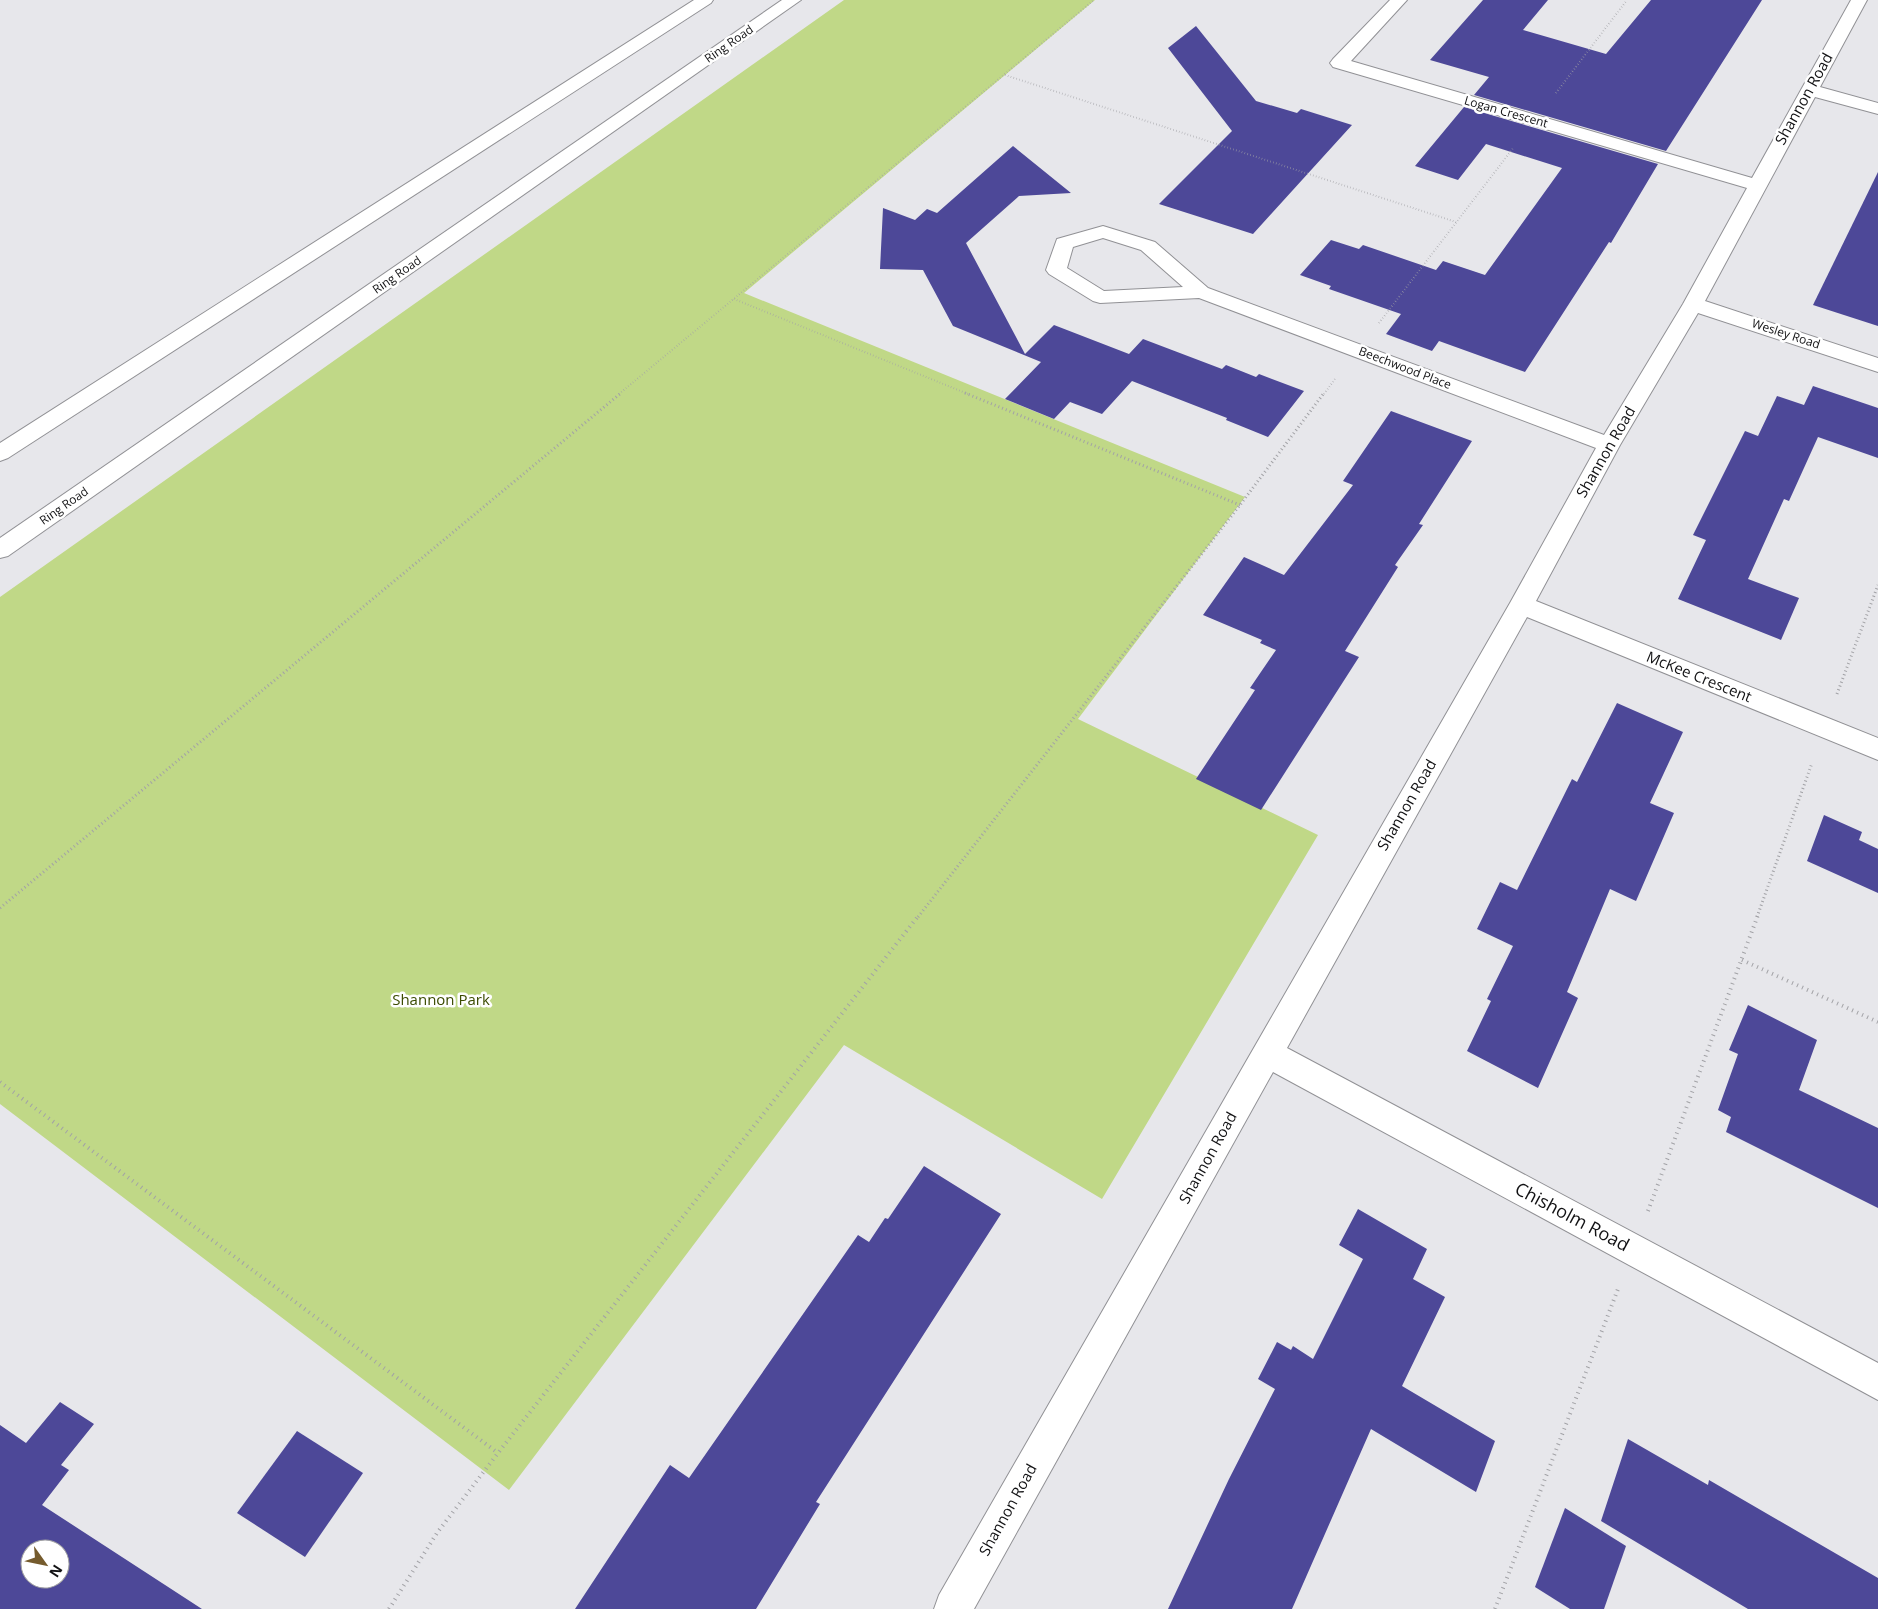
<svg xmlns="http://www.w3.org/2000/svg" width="1878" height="1609" font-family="'Open Sans',sans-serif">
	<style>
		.green { fill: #c0d887 }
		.building { fill: #4d4898; fill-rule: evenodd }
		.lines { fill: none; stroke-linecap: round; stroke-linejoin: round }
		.street-casing { stroke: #919195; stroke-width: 2 }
		.highway-casing { stroke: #919195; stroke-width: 2 }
		.path-far2 { stroke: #a2a2a6; stroke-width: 2; stroke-dasharray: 0.5 2.5; stroke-linecap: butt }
		.path-far1 { stroke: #a2a2a6; stroke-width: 3; stroke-dasharray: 1 3; stroke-linecap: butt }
		.path { stroke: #a2a2a6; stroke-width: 4; stroke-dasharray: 1 4.5; stroke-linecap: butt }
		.street { fill: #fff; fill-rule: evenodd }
		.highway { fill: #fff; fill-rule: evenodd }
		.labels { text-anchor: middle; stroke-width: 5; stroke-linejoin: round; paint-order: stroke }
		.far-street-label { font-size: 12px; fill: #121214; stroke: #fff }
		.street-label { font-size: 15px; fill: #121214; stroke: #fff }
		.park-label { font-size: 15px; fill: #3b4b00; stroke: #fff }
		.near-street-label { font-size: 18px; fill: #121214; stroke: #fff }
	</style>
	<rect width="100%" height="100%" fill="#e7e7eb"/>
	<path class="green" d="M844 0H1095L744 293 1245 497 1078 719 1318 835 1102 1199 844 1045 509 1490 0 1104V597Z"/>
	<g class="building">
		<path d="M1483 0H1548L1523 30 1606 54 1651 0H1762L1666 151 1474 95 1489 77 1430 60Z"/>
		<path d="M1196 26 1256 101 1297 113 1301 109 1352 125 1253 234 1159 204 1232 131 1168 48Z"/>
		<path d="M1464 107 1658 164 1611 243 1609 242 1525 372 1439 341 1432 351 1386 334 1401 314 1329 289 1331 286 1300 275 1331 240 1359 249 1363 245 1436 270 1443 261 1485 275 1562 168 1486 144 1458 180 1415 166Z"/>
		<path d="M1013 146 1071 193 1019 196 966 243 1025 354 1054 325 1129 354 1143 339 1222 369 1226 365 1256 377 1259 374 1304 391 1268 437 1226 420 1227 418 1132 381 1102 414 1070 402 1054 419 1005 399 1041 362 953 326 923 270 880 269 883 208 915 220 927 209 937 213Z"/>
		<path d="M1878 172V326L1813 305Z"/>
		<path d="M1813 386 1878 408V458L1818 437 1789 501 1784 499 1748 579 1799 598 1781 640 1678 599 1706 540 1693 535 1745 431 1758 436 1777 396 1804 405Z"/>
		<path d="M1391 411 1472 441 1419 524 1423 525 1395 565 1398 567 1345 651 1359 657 1261 810 1196 779 1255 690 1250 688 1276 650 1260 643 1262 640 1203 615 1244 557 1284 575 1353 485 1343 481Z"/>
		<path d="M1617 703 1683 732 1650 803 1674 813 1636 901 1610 889 1567 992 1578 998 1538 1088 1467 1051 1491 1001 1487 999 1513 946 1477 929 1500 882 1517 890 1572 779 1577 782Z"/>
		<path d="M1824 815 1862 832 1859 840 1878 849V893L1807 861Z"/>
		<path d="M1748 1005 1817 1040 1799 1090 1878 1128V1208L1726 1132 1731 1117 1718 1110 1738 1054 1729 1050Z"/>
		<path d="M924 1166 1001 1214 816 1502 820 1504 756 1609H575L670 1465 689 1478 858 1235 869 1242 885 1218 888 1219Z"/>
		<path d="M1358 1209 1427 1249 1413 1279 1445 1297 1402 1386 1495 1441 1476 1492 1371 1429 1292 1609H1168L1229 1479 1275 1389 1258 1379 1277 1342 1291 1350 1293 1346 1313 1359 1363 1259 1339 1245Z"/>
		<path d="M60 1402 94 1424 61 1465 69 1470 42 1505 202 1609H0V1425L26 1443ZM30 1549H60V1579H30Z"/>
		<path d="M297 1431 363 1473 305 1557 237 1513Z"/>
		<path d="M1628 1439 1708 1485 1709 1480 1878 1578V1609H1748L1601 1521Z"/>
		<path d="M1565 1508 1626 1546 1604 1609H1570L1535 1587Z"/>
	</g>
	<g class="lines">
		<defs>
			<path id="street" d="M1390 0H1407L1351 61 1752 178 1851 0H1867L1820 87 1878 103V114L1815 97 1705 301 1878 358V372L1698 313 1620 445 1536 601 1878 738V760L1527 617 1287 1048 1878 1363V1400L1273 1072 974 1609H934L939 1595 1510 603 1596 448 1199 298 1100 303 1093 301 1049 274 1046 270 1057 239 1103 226 1155 242 1208 288 1604 435 1683 304 1747 188 1333 67 1330 63 1333 59ZM1103 238 1141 250 1183 287 1104 291 1067 268 1073 247Z"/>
			<g id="highway">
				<path d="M694 0H713L711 3 8 458 0 461V443Z"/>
				<path d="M782 0H801L8 556 0 558V538Z"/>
			</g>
		</defs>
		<use href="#street" class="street-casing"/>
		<use href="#highway" class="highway-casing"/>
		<g class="path-far2">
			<path d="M1005 75 1456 222"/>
			<path d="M1556 93 1627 0"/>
			<path d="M734 299 968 394"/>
			<path d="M1379 323 1514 147"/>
			<path d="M619 394 1094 0"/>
			<path d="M1324 394 1335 379"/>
		</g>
		<g class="path-far1">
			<path d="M965 393 1240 505"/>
			<path d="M1837 694 1878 585"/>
			<path d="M0 908 621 393"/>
			<path d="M918 917 1240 505 1324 393"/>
			<path d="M1757 917 1812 763"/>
		</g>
		<g class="path">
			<path d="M1742 960 1878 1022"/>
			<path d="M0 1082 498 1453"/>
			<path d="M1648 1211 1758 915"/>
			<path d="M389 1609 437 1533 498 1453 919 915"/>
			<path d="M1495 1609 1618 1289"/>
		</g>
		<use href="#street" class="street"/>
		<use href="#highway" class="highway"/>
	</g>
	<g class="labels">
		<g class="far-street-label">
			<text transform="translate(729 44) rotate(-35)" y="4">Ring Road</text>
			<text transform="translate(1506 112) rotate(16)" y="4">Logan Crescent</text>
			<text transform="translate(397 275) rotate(-35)" y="4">Ring Road</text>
			<text transform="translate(1786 334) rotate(18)" y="4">Wesley Road</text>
			<text transform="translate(1405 368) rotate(21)" y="4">Beechwood Place</text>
			<text transform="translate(64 506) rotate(-35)" y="4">Ring Road</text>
		</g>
		<g class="street-label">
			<text transform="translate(1804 99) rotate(-61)" y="5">Shannon Road</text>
			<text transform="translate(1606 452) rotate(-60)" y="5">Shannon Road</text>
			<text transform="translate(1699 677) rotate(22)" y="5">McKee Crescent</text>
			<text transform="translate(1407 805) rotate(-60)" y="5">Shannon Road</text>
			<text transform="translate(1208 1158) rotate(-61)" y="5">Shannon Road</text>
			<text transform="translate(1008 1510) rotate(-61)" y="5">Shannon Road</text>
		</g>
		<g class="park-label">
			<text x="441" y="1005">Shannon Park</text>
		</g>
		<g class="near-street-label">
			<text transform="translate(1572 1217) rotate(28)" y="6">Chisholm Road</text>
		</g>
	</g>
	<g transform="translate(45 1564) rotate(123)"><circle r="24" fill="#ffffff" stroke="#a0a0a1"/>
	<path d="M0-4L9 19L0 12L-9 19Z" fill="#755b2d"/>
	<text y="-8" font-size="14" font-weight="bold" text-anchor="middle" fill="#121214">N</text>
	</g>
</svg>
